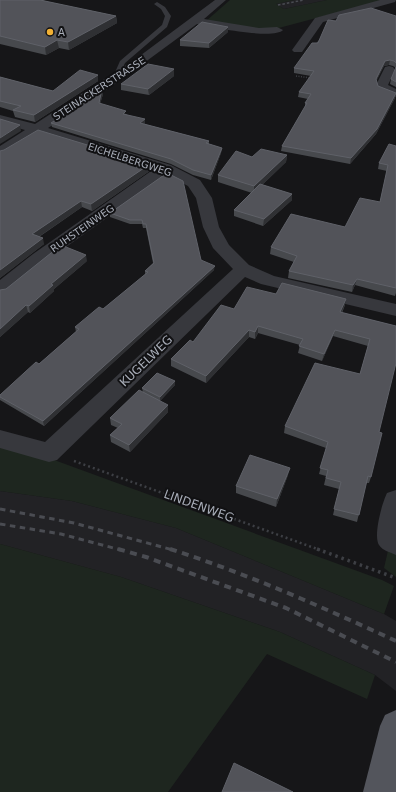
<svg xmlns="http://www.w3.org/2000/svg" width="396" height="792" font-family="'DejaVu Sans',sans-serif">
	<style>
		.built { fill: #222225 }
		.green { fill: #1e261f }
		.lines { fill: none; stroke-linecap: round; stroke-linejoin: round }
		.path-far2 { stroke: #3d3f44; stroke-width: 1.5; stroke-dasharray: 1 1.5; stroke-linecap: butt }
		.path-far1 { stroke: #3d3f44; stroke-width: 2.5; stroke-dasharray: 2 3; stroke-linecap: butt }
		.path { stroke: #3d3f44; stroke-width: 3.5; stroke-dasharray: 2.5 4; stroke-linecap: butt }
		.lane { fill: #37383d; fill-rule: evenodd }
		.street { fill: #37383d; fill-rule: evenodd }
		.primary { fill: #53555c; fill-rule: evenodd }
		.rail-far2 { stroke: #4a4c52; stroke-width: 1.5; stroke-dasharray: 2.5 2; stroke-linecap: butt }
		.rail-far1 { stroke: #4a4c52; stroke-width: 3; stroke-dasharray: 5.5 4.5; stroke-linecap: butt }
		.rail { stroke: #4a4c52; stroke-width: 4; stroke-dasharray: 7 5.5; stroke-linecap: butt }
		.wall { fill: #47494d }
		.shaded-wall { fill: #2f3033 }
		.building { fill: #525359; stroke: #5f6168 }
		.poi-dot { fill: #f2b134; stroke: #111113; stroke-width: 1.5 }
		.labels { text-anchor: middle; stroke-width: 4; stroke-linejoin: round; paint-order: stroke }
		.far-poi-label { font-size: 10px; fill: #a8adb8; stroke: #111113; text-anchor: start }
		.far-street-label { font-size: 10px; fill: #a8adb8; stroke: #111113 }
		.street-label { font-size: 12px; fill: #a8adb8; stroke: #111113 }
	</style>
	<rect width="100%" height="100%" fill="#161618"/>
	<g class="built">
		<path d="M294 0H327L284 9 275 4Z"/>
		<path d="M0 491 72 501 176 528 384 614 396 621V691L375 675 280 632 121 577 0 544Z"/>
	</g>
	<g class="green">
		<path d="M230 0H294L276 4 284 9 327 0H384L275 29 266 30 206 21Z"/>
		<path d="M0 446 46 457 382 580 394 586 384 614 176 528 72 501 0 491Z"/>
		<path d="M396 516V577L384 568Z"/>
		<path d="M0 544 121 577 280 632 375 675 367 699 267 654 168 792H0Z"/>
	</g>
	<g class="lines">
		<path class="path-far2" d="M296 76 311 78"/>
		<path class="path-far1" d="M74 461 320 550"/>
		<path class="path" d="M317 549 396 578"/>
		<path class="lane" d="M157 2 165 7 171 16 167 27 125 63 118 78H114L113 77 120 61 162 25 165 16 161 9 154 4Z"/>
		<g class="street">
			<path d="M215 0H226L204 19 259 28 277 27 283 30C274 40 211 27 197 24L118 82 48 128 171 165 200 180 212 198 219 227 229 245 249 265 274 276 396 304V316L261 284 245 277 57 460 49 462 0 448V430L45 442 233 269 213 248 203 227 196 198 188 186 167 175 45 262 7 294 0 296V280L33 254 154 169 39 134 5 155 0 156V146L25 130 0 123V115L35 124 137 58Z"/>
			<path d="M380 0H396L395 2 323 22 302 52H294L292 50 315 18Z"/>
			<path d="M389 66 393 67 395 70 388 85 396 89V97L378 91 376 85 385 67Z"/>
			<path d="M396 490V555C390 552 383 551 379 545 373 536 382 503 387 493Z"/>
		</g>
		<path class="primary" d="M396 710V792H363L380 726 385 715Z"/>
		<path class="rail-far2" d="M278 5 304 0"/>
		<g class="rail-far1">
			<path d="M0 509 74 523 173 550"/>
			<path d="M0 524 61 534 121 550"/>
		</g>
		<g class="rail">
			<path d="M118 549 146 557 286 608 396 662"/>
			<path d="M170 549C248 574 322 607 396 641"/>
		</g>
	</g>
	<g class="wall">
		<path d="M0 0H45L43 1 116 16 117 23 69 50 59 48 46 55 0 44Z"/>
		<path d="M396 16V87L390 84 391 79 396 68 393 66 389 65 384 66 376 81 378 86 396 93 395 98 376 134 350 164 281 151 282 146 305 107V103L308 99 298 97 299 92 311 76 294 73V68L336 21Z"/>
		<path d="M228 32 209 48 180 46V40Z"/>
		<path d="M98 75V81L35 122 15 117 13 111 0 107V77L53 91Z"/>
		<path d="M174 76 149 95 121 90V84Z"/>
		<path d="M103 94 100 104 126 114 145 124H144L209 141V144L222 148 221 153 211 180 193 175 171 164 52 127 51 123Z"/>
		<path d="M396 146V293L395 296 355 285 352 292 288 278 289 271 294 262 270 254 271 247 345 227 380 202 387 171 378 169 379 163Z"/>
		<path d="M0 151 150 164 151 170 92 211 82 207 39 237 44 244 0 278Z"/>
		<path d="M287 155 286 162 262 185 292 194V200L263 226 234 216V210L252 193 218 182V175L252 157Z"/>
		<path d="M167 173 201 260 214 270 44 426 0 400V395L39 364 76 332 75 327 103 309 145 275V271L153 263 146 228H143L142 224H130L110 217V213Z"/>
		<path d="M87 261 54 289V291L30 313 28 312 0 337V290L6 289Z"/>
		<path d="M276 294 345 305 342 313 396 326 371 477 369 483H366L357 522 333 515 339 489 324 485 326 476 319 474 326 448 284 433 285 426 360 374 368 346 333 336 322 361 298 353 300 345 258 333 255 339 249 337 206 383 171 366V359L234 309Z"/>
		<path d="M175 381V385L160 401 168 412 130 452 111 442 110 435 118 428 111 425 110 418 143 392 142 388Z"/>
		<path d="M288 475 276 507 236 493V486Z"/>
	</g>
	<g class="shaded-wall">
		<path d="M116 16 117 23 69 50 68 42Z"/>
		<path d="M228 27V32L209 48V43Z"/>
		<path d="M57 40 59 48 46 55 45 47Z"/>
		<path d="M390 60 389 65 384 66 375 84 376 79 385 61Z"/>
		<path d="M174 69V76L149 95 148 89Z"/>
		<path d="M98 75V81L35 122 34 115Z"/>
		<path d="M102 89 103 94 99 108V103Z"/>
		<path d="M396 93 395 98 376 134 350 164 351 158Z"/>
		<path d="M145 119V124L140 128V123Z"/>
		<path d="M20 125 21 131 0 144V138Z"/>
		<path d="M222 148 221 153 211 180V175Z"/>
		<path d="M287 155 286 162 254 193V186Z"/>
		<path d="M150 164 151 170 92 211 91 204Z"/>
		<path d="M292 194V200L263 226 264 219Z"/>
		<path d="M81 201 82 207 34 240 32 234Z"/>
		<path d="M43 238 44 244 0 278V270Z"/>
		<path d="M86 255 87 261 54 289V291L30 313 29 306 51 284Z"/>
		<path d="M215 266 214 270 44 426 43 421Z"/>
		<path d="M357 279 355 285 352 292 353 285Z"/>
		<path d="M346 299 345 305 338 319 340 312Z"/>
		<path d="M26 305 28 312 0 337V329Z"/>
		<path d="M258 326V333L255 339V332Z"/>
		<path d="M249 330V337L206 383V376Z"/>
		<path d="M335 330 333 336 322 361 324 354Z"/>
		<path d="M175 381V385L160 401V397Z"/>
		<path d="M168 405V412L130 452 129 445Z"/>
		<path d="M290 468 288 475 276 507 277 499Z"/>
	</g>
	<g class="building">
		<path d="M0 0H40L116 16 68 42 57 40 45 47 0 36Z"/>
		<path d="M371 8 396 16V63L394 61 390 60 385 61 376 79 378 86 396 93 377 129 351 158 282 146 307 103H305L311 94 299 92 314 71 294 68 312 43H318L328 20 336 21 339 15Z"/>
		<path d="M202 22 228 27 209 43 180 40Z"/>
		<path d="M148 64 174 69 148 89 121 84Z"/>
		<path d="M396 67V82L391 79Z"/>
		<path d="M80 70 98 75 34 115 13 110 21 106 0 101V77L53 91Z"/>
		<path d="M102 89 99 103 126 111 123 114 145 119 140 123 209 141 206 143 222 148 211 175 193 170 171 159 51 123Z"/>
		<path d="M0 119 20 125 0 138Z"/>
		<path d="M38 130 150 164 91 204 81 201 32 234 43 238 0 270V151L4 150Z"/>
		<path d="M389 144 396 146V288L357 279 353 285 289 271 297 256 271 247 291 214 345 227 360 198 380 202 388 165 379 163Z"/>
		<path d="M261 149 287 155 254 186 218 175 236 151 252 157Z"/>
		<path d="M167 173 183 181 201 260 215 266 43 421 0 397V395L36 362 39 364 79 329 75 327 99 307 103 309 148 272 145 271 154 263 146 224H143L142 220H130L110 213Z"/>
		<path d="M260 184 292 194 264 219 234 210Z"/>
		<path d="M61 245 86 255 51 284 53 285 29 306 26 305 0 329V290L6 289Z"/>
		<path d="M282 283 346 299 340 312 396 326V363L379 432 382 433 371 477 368 476 359 515 334 509 341 482 326 478 328 470 320 468 328 442 285 426 315 363 360 374 370 339 335 330 324 354 299 346 303 339 258 326 255 332 249 330 206 376 171 359 190 340 193 342 221 305 234 309 247 287 276 294Z"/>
		<path d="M157 373 175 381 160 397 142 388Z"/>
		<path d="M139 390 168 405 129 445 110 435 122 424 110 418Z"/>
		<path d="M250 455 290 468 277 499 236 486Z"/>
		<path d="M234 763 293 792H222Z"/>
	</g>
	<circle class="poi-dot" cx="50" cy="32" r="4"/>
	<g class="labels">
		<g class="far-poi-label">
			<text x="58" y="36">A</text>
		</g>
		<g class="far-street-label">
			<text transform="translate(99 88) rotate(-33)" y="4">STEINACKERSTRASSE</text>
			<text transform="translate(130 159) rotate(18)" y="4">EICHELBERGWEG</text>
			<text transform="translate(82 228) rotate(-35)" y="4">RUHSTEINWEG</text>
		</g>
		<g class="street-label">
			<text transform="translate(146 361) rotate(-44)" y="4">KUGELWEG</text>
			<text transform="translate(199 506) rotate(20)" y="4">LINDENWEG</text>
		</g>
	</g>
</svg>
